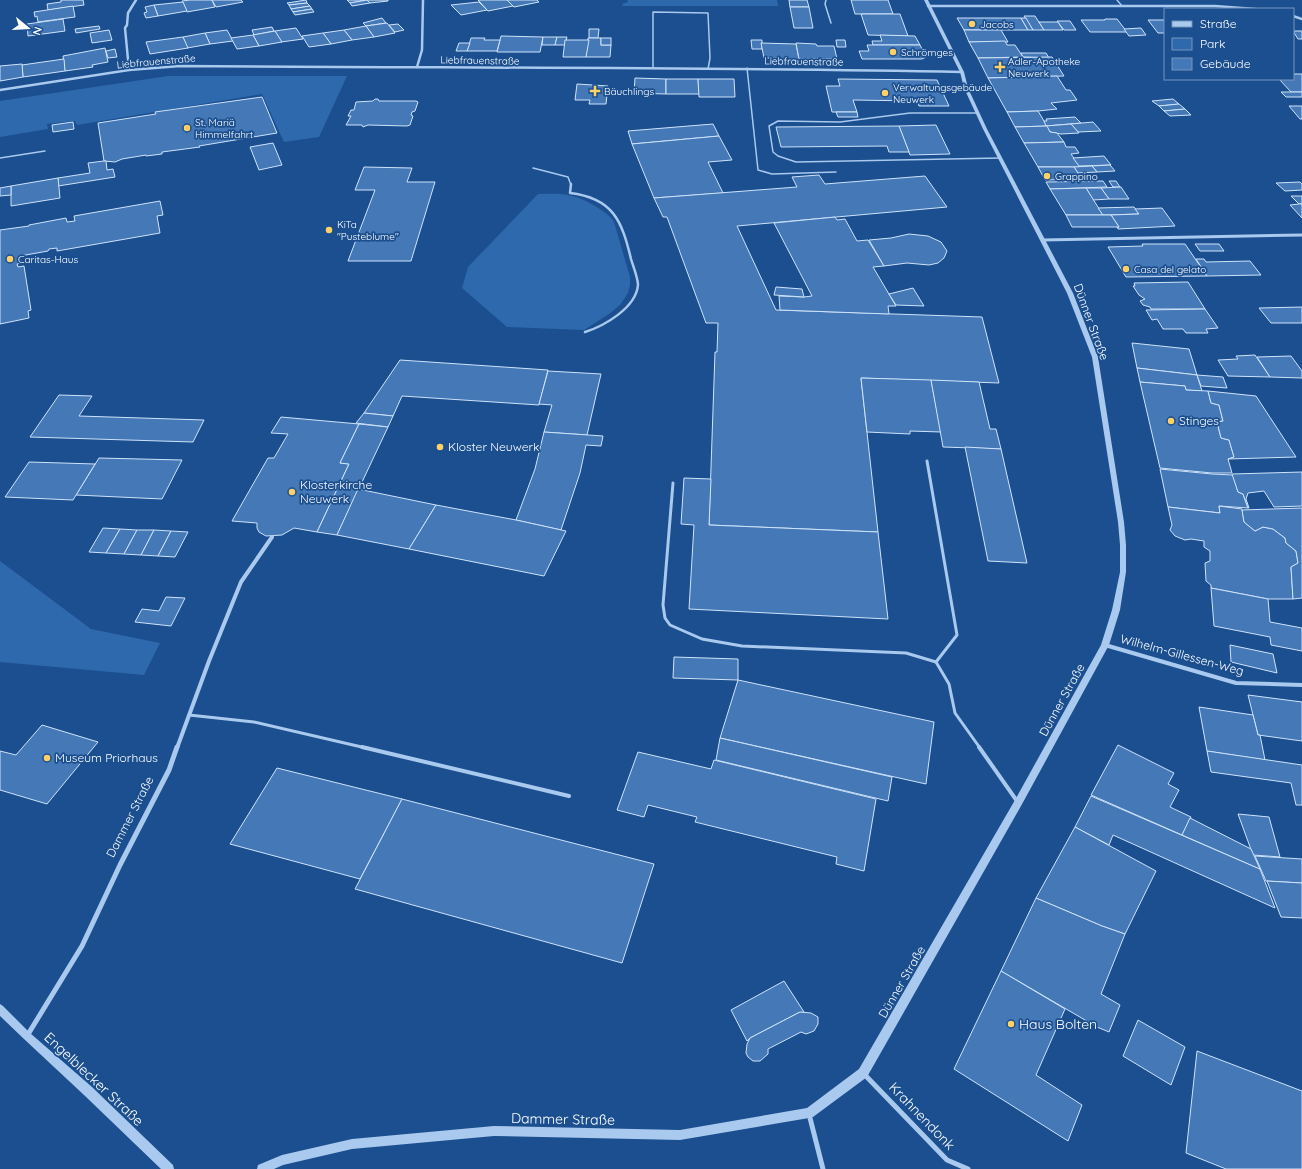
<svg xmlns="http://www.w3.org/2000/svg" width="1302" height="1169" font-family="Quicksand,sans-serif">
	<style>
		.green { fill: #2e69ad }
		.building { fill: #4478b7; stroke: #cfe3fa }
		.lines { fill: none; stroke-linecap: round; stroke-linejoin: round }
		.service-far3 { stroke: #a9c9ee; stroke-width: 1.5 }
		.service-far2 { stroke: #a9c9ee; stroke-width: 2.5 }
		.service-far1 { stroke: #a9c9ee; stroke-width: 3 }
		.service { stroke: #a9c9ee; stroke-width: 4 }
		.minor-far3 { stroke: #a9c9ee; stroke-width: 2.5 }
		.minor-far2 { stroke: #a9c9ee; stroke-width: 3 }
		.minor-far1 { stroke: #a9c9ee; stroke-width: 4 }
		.minor { stroke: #a9c9ee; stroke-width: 5 }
		.tertiary { fill: #a9c9ee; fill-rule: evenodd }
		.poi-dot { fill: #ffd166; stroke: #1b4f8f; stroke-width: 1.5 }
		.labels { text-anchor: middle; stroke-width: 3.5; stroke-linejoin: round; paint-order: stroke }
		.far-poi-label { font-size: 10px; fill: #fff; stroke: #1b4f8f; text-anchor: start }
		.far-street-label { font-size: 10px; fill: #fff; stroke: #1b4f8f }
		.street-label { font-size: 12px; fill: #fff; stroke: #1b4f8f }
		.poi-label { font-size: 12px; fill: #fff; stroke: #1b4f8f; text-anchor: start }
		.near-poi-label { font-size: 14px; fill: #fff; stroke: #1b4f8f; text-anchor: start }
		.near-street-label { font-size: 14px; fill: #fff; stroke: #1b4f8f }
	</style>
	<rect width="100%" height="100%" fill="#1b4f8f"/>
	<g class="green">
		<path d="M627 0H777L778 6H623L622 4 628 2Z"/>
		<path d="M168 76H347L319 137 284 142 262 94 77 125 75 121 47 124 48 129 0 137V101Z"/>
		<path d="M538 194C549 194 562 193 572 196 583 198 609 212 614 222L630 277V285L628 293 620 305 609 314 584 330 507 327 462 288 468 267Z"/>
		<path d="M0 561 91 629 160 643 144 675 0 662Z"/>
	</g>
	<g class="building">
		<path d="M61 0H83L84 5 48 10 47 4 61 2Z"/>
		<path d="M190 0H212L215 7 187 12 182 1Z"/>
		<path d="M212 0H241L243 2 216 7Z"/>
		<path d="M306 0 307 3 289 5 287 3Z"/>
		<path d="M347 0H367L350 3Z"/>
		<path d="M367 0H388V1L370 3Z"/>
		<path d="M367 0 370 3 352 6 350 3Z"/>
		<path d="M478 0H507L513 6 488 11Z"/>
		<path d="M507 0H537L539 2 514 7Z"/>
		<path d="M789 0H807L809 7H790Z"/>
		<path d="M851 0H888L893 14H855Z"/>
		<path d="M183 2 187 11 158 16 154 5Z"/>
		<path d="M479 2 487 10 461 15 451 5Z"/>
		<path d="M307 3 310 6 291 9 289 5Z"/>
		<path d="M154 5 158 16 146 18 144 13 147 12 145 7Z"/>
		<path d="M73 6 75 17 38 22 37 16 35 17 34 12Z"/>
		<path d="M310 6 312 9 293 12 291 9Z"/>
		<path d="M790 7H809L813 28H794Z"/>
		<path d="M312 9 314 12 295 15 293 12Z"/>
		<path d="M861 14H900L908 36 868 35Z"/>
		<path d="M1024 16H1035L1044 30H1033Z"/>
		<path d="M382 18 386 23 366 26 363 23Z"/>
		<path d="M957 18H1021L1028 30H964Z"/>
		<path d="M1021 18H1026L1033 30H1028Z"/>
		<path d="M63 19 65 31 28 36 27 24Z"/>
		<path d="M1105 19H1117L1127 32H1090L1081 20H1105Z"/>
		<path d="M1148 20H1165V33H1158Z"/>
		<path d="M1057 21H1070L1076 30H1064Z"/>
		<path d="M1039 22H1058L1063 30H1044Z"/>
		<path d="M387 23 395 33 374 37 366 26Z"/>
		<path d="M398 24 404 30 395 32 389 25Z"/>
		<path d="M99 26 100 29 76 33 75 29Z"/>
		<path d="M366 26 374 37 352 40 344 30Z"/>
		<path d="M272 27 274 31 254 35 252 30Z"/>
		<path d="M296 28 303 39 281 42 275 31Z"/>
		<path d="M1141 28 1146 35 1129 36 1124 29Z"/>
		<path d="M589 29H599L598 38H589Z"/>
		<path d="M109 30 112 40 92 43 90 33Z"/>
		<path d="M227 30 233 41 210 44 205 33Z"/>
		<path d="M344 30 352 40 331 44 323 33Z"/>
		<path d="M964 30H1001L1008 42H969Z"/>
		<path d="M275 31 282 42 259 46 253 35Z"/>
		<path d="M1293 31H1302V39H1298Z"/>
		<path d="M205 33 210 44 187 48 183 37Z"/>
		<path d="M323 33 331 44 309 47 302 36Z"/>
		<path d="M253 35 259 46 237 49 231 38Z"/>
		<path d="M880 35 915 36 920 45H873L872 41H882Z"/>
		<path d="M501 36 543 37 540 52H497Z"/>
		<path d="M183 37 188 48 150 54 146 42Z"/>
		<path d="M543 37H557L555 45H542Z"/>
		<path d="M557 37H567L565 45H555Z"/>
		<path d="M471 38H485L484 40H500L497 51H467Z"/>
		<path d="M588 38H601V45H611L610 57H586Z"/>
		<rect x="601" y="38" width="10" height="7"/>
		<path d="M565 40H589L586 57H563Z"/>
		<path d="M751 40H762V49H752Z"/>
		<path d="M836 40H845L846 47H837Z"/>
		<path d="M1005 41 1007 45H1015L1023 57 978 58 969 42Z"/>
		<path d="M459 43H470L467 51H456Z"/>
		<path d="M761 43 796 44 799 59 764 58Z"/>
		<path d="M796 43 816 44 817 46H834L837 59H799Z"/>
		<path d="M867 45H920L926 57 922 59H862L859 51H869Z"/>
		<path d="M105 48 108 62 92 65 93 67 65 71 63 56Z"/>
		<path d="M115 49 117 57 108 58 106 51Z"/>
		<path d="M1021 53H1046L1049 58 1023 57Z"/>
		<path d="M1052 57 1064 76 988 78 978 58Z"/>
		<path d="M64 59 65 71 23 77 22 65Z"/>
		<path d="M22 64 23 77 0 81V66Z"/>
		<path d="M1293 74H1302V92H1291L1279 79H1293Z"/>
		<path d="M1057 76 1066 90H1070L1077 100 1051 103 1057 109 1038 111 1007 112 988 78Z"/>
		<path d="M635 78 666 79V94L634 93Z"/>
		<path d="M666 79H698L699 94H666Z"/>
		<path d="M698 79H734L735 97H699Z"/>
		<path d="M838 79 937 80 949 106H919L917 101 853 100 857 112H832L826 86H840Z"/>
		<path d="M577 84 608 86 606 104H589L590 100H575Z"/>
		<path d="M1281 92H1302V97H1286Z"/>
		<path d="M262 97 277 133 199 146 200 147 162 152V154L146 156V155L122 159 115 162 104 161 98 123 156 114 155 112Z"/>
		<path d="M375 99H378L379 101H416L418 102 415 111 412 112 411 115 413 116 410 125 407 126 368 125 363 127 362 125H346L351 116H348L351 110H354L356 102 373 101Z"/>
		<path d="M1173 99 1179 104 1159 106 1152 101Z"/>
		<path d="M1179 104 1185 109 1164 111 1159 106Z"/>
		<path d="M1289 106H1302V119H1300Z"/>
		<path d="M1185 109 1191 115 1170 116 1164 111Z"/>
		<path d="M1038 111 1047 126 1015 127 1007 112Z"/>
		<path d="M836 112H857L858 117H838Z"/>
		<path d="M1075 117 1081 123 1046 126 1044 121H1047L1046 119Z"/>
		<path d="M73 122 74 129 53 132 52 125Z"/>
		<path d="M1093 122 1101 131 1078 132 1071 124Z"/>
		<path d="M713 124 719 136 632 144 628 131Z"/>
		<path d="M1071 124 1079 133 1061 134 1050 132 1046 126Z"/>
		<path d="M936 125 950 154 910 155 899 126Z"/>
		<path d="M899 126 909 152H889L887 146 781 147 776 127Z"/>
		<path d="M1047 126 1050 132 1057 133 1064 142 1024 143 1015 127Z"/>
		<path d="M719 136 732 160 708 162 723 193 654 198 632 144Z"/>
		<path d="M1064 142 1066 147H1075L1079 153 1071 154 1080 167H1038L1024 143Z"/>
		<path d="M273 143 282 165 259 170 250 147Z"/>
		<path d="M1104 156 1111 165 1079 166 1073 158Z"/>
		<path d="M104 161H106L107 170 113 169 115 177 58 186V178L90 173 88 163Z"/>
		<path d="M1110 165 1115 171 1097 172 1092 166Z"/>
		<path d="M1092 166 1097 172 1078 173 1074 167Z"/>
		<path d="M364 167 412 168 407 182H435L411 261H348L375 190H355Z"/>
		<path d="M1038 167H1074L1082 179 1045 180Z"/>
		<path d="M819 175 825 184 925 176 947 207 737 226 776 310 982 317 999 383 861 378 878 532 709 525 715 352H717L718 323H706L667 217H663L654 198 797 187 792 177Z"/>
		<path d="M58 178 60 198 11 206V186Z"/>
		<path d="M1103 181 1107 187 1050 189 1046 182Z"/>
		<path d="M1109 181H1116L1120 187H1113Z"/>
		<path d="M1300 182 1302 184V190L1285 191 1276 183Z"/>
		<path d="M11 186V195L0 196V188Z"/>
		<path d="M1121 187 1129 199H1109L1101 188Z"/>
		<path d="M1086 188H1101L1109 199 1093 200Z"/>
		<path d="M1086 188 1103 215H1066L1050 189Z"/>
		<path d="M1291 196H1302V204H1299Z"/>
		<path d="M160 201 163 215 157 216 160 233 57 251V248L49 249 48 251 20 256 21 263 17 264 18 267 24 266 31 310 28 311 29 318 0 324V230L29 226V225L66 218 67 222 75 221 74 216Z"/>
		<path d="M1299 204H1302V218L1290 205Z"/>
		<path d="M1134 207 1139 214 1103 215 1098 208Z"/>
		<path d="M1162 208 1175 226 1118 229 1117 227H1119L1111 215 1139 214 1135 209Z"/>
		<path d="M1066 215H1111L1119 227H1072Z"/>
		<path d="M835 217 837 220 845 219 857 241 868 240 884 266 873 267 896 306H888L889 314 780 310 779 296 804 297 812 296 774 223Z"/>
		<path d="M909 234 928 236 941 242 947 251 944 258 938 263 929 265 907 263 884 266 869 240 891 238Z"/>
		<path d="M1142 244H1185L1207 276 1126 277 1108 247 1143 246Z"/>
		<path d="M1195 244H1219L1224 251H1200Z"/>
		<path d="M1196 259H1204L1206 262 1250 261 1261 275 1207 276Z"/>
		<path d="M1188 282 1205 309H1151L1150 307 1143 305 1140 301 1145 299 1139 295 1133 286H1135L1134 283Z"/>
		<path d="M776 287 802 289 804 297 774 295Z"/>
		<path d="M913 288 924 306 896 305 889 294Z"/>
		<path d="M1302 307V323H1271L1259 308Z"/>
		<path d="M1205 309 1218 328 1206 329 1208 333H1186L1183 329H1163L1157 319 1152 320 1146 310Z"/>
		<path d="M1132 343 1189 349 1197 375 1137 368Z"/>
		<path d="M1255 355 1270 377 1228 376 1218 360 1238 359 1236 356Z"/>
		<path d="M1291 356 1302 371V378L1270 377 1257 357Z"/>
		<path d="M400 360 548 370 539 405 402 396 393 416 364 413Z"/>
		<path d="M1137 368 1197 375 1202 391 1186 390 1185 386 1140 382Z"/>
		<path d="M548 371 601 374 587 435 544 432 552 405 539 404Z"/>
		<path d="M1197 375 1223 377 1227 388 1201 386Z"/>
		<path d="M861 378 931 380 941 432 910 431V434L867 432Z"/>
		<path d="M931 380 979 382 990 429H996L1001 449 943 447Z"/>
		<path d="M1140 382 1185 386 1186 390 1208 391 1211 403 1219 405 1223 421 1217 422 1221 438 1229 440 1234 457 1228 459 1232 473H1212L1160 468Z"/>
		<path d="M1208 391 1256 396 1296 457 1228 459 1234 457 1229 440 1221 438 1217 422 1223 421 1219 405 1211 403Z"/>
		<path d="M59 395 92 396 79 416 204 420 193 442 30 437Z"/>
		<path d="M364 413 393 416 388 427 356 423Z"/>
		<path d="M281 417 359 424 340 463 349 464 317 532 294 528 282 535 266 536 259 532 257 528V523L232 521 268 458H274L288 434 271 433Z"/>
		<path d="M359 424 388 427 337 535 317 532 349 464 340 463Z"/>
		<path d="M544 432 603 436 601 446 586 445 580 473 561 530 516 520 535 469Z"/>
		<path d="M965 447 1001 449 1027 563 988 561Z"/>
		<path d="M99 458 182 460 162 499 76 495Z"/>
		<path d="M29 462 95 464 73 500 5 497Z"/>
		<path d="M1160 469 1212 474 1233 475 1238 492 1243 494 1248 508 1219 506 1220 513 1168 507Z"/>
		<path d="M1302 472V506L1274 507 1264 491 1248 493 1246 499 1249 508H1248L1243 494 1238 492 1232 474Z"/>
		<path d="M684 478 711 479 709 525 878 532 888 619 689 609 694 525 681 524Z"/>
		<path d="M358 489 436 505 409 549 337 535Z"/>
		<path d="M436 505 516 520 566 531 544 576 409 549Z"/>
		<path d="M1219 506 1242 509 1244 522 1255 531 1263 527 1273 529 1285 538 1286 543 1296 551 1298 563 1291 567 1293 599H1268L1211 588V585L1206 581 1205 563 1210 561V551L1204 547V541L1191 539 1185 540 1175 536 1170 530 1172 525 1168 507 1220 513Z"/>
		<path d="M1302 508V598L1293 599 1291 567 1298 563 1296 551 1286 543 1285 538 1273 529 1263 527 1255 531 1244 522 1242 510Z"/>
		<path d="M103 528 120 529 106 553 89 552Z"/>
		<path d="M120 529 137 530 124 554 106 553Z"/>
		<path d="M137 530H154L141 555 124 554Z"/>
		<path d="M154 530 171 531 158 556 141 555Z"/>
		<path d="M171 531 188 532 175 557 158 556Z"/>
		<path d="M1211 588 1268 599 1270 622 1302 628V651L1271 645 1270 637 1214 626Z"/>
		<path d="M166 597 185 598 171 626 135 622 142 609 159 611Z"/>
		<path d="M1230 645 1273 654 1277 673 1231 662Z"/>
		<path d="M674 657 738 659V680L673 678Z"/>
		<path d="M738 680 934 722 926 784 720 738Z"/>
		<path d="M1248 695 1302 702V741L1258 735Z"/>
		<path d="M1199 707 1253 715 1258 735H1260L1265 760 1207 751Z"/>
		<path d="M42 725 98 742 47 804 0 790V751L16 755Z"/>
		<path d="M720 738 892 777 888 801 716 760Z"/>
		<path d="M1118 745 1174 773 1168 784 1179 790 1170 807 1191 817 1182 835 1091 795Z"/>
		<path d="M1207 751 1302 765V805H1296L1291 783 1211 772Z"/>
		<path d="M638 752 711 769 714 760 876 799 864 871 836 864 837 857 695 822 697 817 648 805 644 817 617 810Z"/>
		<path d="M277 768 402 799 360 879 230 844Z"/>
		<path d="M1091 796 1260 869 1275 908 1113 835 1109 845 1075 827Z"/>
		<path d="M402 799 654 864 622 963 355 889Z"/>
		<path d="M1238 814 1269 817 1280 857 1253 855Z"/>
		<path d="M1190 818 1251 849 1260 869 1182 835Z"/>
		<path d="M1075 827 1156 871 1125 934 1102 926 1036 898Z"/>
		<path d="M1255 856 1302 859V883L1266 881Z"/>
		<path d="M1267 881 1302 883V918L1281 917Z"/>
		<path d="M1036 898 1102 926 1125 934 1101 994 1120 1005 1109 1032 1097 1027 1001 971Z"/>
		<path d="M1001 971 1065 1009 1036 1075 1082 1105 1068 1141 954 1069Z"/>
		<path d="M784 981 804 1012 798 1013 750 1038 747 1041 731 1010Z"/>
		<path d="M800 1012 811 1013 818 1017V1024L814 1031 806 1034 801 1032 768 1049V1054L760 1061H753L748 1057 746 1053 747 1044 750 1038Z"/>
		<path d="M1138 1020 1185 1047 1171 1085 1123 1056Z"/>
		<path d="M1197 1051 1302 1091V1169H1226L1186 1153Z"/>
	</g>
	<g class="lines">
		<g class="service-far3">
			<path d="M826 0 825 4 831 23"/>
			<path d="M1117 0 1122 6"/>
			<path d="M653 68V12L708 13 710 58 708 69"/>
			<path d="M747 68 758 170 772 174 836 172"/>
			<path d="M978 113H910L840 122 778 121 769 126 773 152 778 156 796 162 1000 158"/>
			<path d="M0 158 45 151"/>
			<path d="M533 168 568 177 571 185"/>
		</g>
		<path class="service-far2" d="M571 184 570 193C613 198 622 221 631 259 633 266 638 278 638 285 636 308 604 326 585 332"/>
		<g class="service-far1">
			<path d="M927 461 957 635 936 662 949 684 955 713 980 748"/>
			<path d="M673 483 663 605 665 618 670 625 702 639 742 646 906 653 936 662"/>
			<path d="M189 715 254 722 366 748"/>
		</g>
		<g class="service">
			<path d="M362 747 569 796"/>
			<path d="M979 747 1017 801"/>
		</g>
		<g class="minor-far3">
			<path d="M928 6H1215L1255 9"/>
			<path d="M1293 16 1302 19"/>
			<path d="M417 67 422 50 423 0"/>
			<path d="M129 70 125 28 127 25 128 13 136 0"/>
			<path d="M0 90 129 70 180 66C441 68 701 67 962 72"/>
		</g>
		<path class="minor-far2" d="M1043 240 1302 235"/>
		<g class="minor-far1">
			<path d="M1105 645 1236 683 1302 685"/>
			<path d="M177 748 209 661 241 582 272 537"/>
		</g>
		<g class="minor">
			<path d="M27 1036 82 946 120 865 169 770 177 747"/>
			<path d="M863 1073 947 1160 968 1169"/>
			<path d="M809 1114 823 1169"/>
		</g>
		<g class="tertiary">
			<path d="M924 0H928L964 72 968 88 987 129 1073 293 1098 357 1124 522 1126 545V572L1120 610 1109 645 1021 806 867 1077 813 1117 809 1118 680 1140 494 1136 352 1149 283 1165 274 1169H257L258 1165 282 1155 352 1139 494 1126 680 1130 807 1108 859 1069 1015 800 1101 645 1112 610 1120 572V545L1118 522 1092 357 1067 293 983 129 964 88 960 72Z"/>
			<path d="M0 1004 3 1006 30 1033 92 1087 173 1165 174 1169H161L84 1095 24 1039 0 1016Z"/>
		</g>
	</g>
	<g class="poi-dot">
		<circle cx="972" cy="24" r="4"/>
		<circle cx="893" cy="52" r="4"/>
		<path d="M998 61h4v4h4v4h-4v4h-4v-4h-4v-4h4z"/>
		<path d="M593 85h4v4h4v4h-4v4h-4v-4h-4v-4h4z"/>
		<circle cx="885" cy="93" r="4"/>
		<circle cx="187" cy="128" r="4"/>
		<circle cx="1047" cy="176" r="4"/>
		<circle cx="329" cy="230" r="4"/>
		<circle cx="10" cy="259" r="4"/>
		<circle cx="1126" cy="269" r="4"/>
		<circle cx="1171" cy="421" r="4"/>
		<circle cx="440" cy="447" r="4"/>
		<circle cx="292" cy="492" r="4"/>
		<circle cx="47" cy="758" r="4"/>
		<circle cx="1011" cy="1024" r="4"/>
	</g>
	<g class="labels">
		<g class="far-poi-label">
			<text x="980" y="28">Jacobs</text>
			<text x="901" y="56">Schrömges</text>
			<text x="1008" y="65">Adler-Apotheke<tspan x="1008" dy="12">Neuwerk</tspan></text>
			<text x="893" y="91">Verwaltungsgebäude<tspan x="893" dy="12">Neuwerk</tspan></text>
			<text x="604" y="95">Bäuchlings</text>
			<text x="195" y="126">St. Mariä<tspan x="195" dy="12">Himmelfahrt</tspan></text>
			<text x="1055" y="180">Grappino</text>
			<text x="337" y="228">KiTa<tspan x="337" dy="12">"Pusteblume"</tspan></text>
			<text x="18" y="263">Caritas-Haus</text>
			<text x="1134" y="273">Casa del gelato</text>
		</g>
		<g class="far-street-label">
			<text transform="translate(480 60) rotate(1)" y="4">Liebfrauenstraße</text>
			<text transform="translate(156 61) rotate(-5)" y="4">Liebfrauenstraße</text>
			<text transform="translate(804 61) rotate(1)" y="4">Liebfrauenstraße</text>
		</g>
		<g class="street-label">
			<text transform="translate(1091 322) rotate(70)" y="4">Dünner Straße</text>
			<text transform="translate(1182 655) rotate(15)" y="4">Wilhelm-Gillessen-Weg</text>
			<text transform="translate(1062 700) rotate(-61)" y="4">Dünner Straße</text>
			<text transform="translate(130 817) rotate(-63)" y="4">Dammer Straße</text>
			<text transform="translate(902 982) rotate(-60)" y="4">Dünner Straße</text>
		</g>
		<g class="poi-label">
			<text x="1179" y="425">Stinges</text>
			<text x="448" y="451">Kloster Neuwerk</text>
			<text x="300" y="489">Klosterkirche<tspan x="300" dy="14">Neuwerk</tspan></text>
			<text x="55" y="762">Museum Priorhaus</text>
		</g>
		<g class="near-poi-label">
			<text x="1019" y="1029">Haus Bolten</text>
		</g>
		<g class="near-street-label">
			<text transform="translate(94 1079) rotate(43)" y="5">Engelblecker Straße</text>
			<text transform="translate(922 1116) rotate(46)" y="5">Krahnendonk</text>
			<text transform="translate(563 1119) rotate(1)" y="5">Dammer Straße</text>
		</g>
	</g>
	<rect x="1164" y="8" width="130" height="72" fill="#1b4f8f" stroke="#7695bc"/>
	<rect x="1172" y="21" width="20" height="6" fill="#a9c9ee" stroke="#7695bc"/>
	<text x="1200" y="28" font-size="12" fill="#ffffff">Straße</text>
	<rect x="1172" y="38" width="20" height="12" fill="#2e69ad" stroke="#7695bc"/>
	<text x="1200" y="48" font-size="12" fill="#ffffff">Park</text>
	<rect x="1172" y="58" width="20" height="12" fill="#4478b7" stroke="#7695bc"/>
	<text x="1200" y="68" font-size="12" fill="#ffffff">Gebäude</text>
	<g transform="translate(28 28) rotate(108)" stroke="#1b4f8f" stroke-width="3" paint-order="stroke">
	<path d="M0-3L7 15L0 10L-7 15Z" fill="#ffffff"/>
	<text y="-6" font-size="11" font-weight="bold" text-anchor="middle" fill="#ffffff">N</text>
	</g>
</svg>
